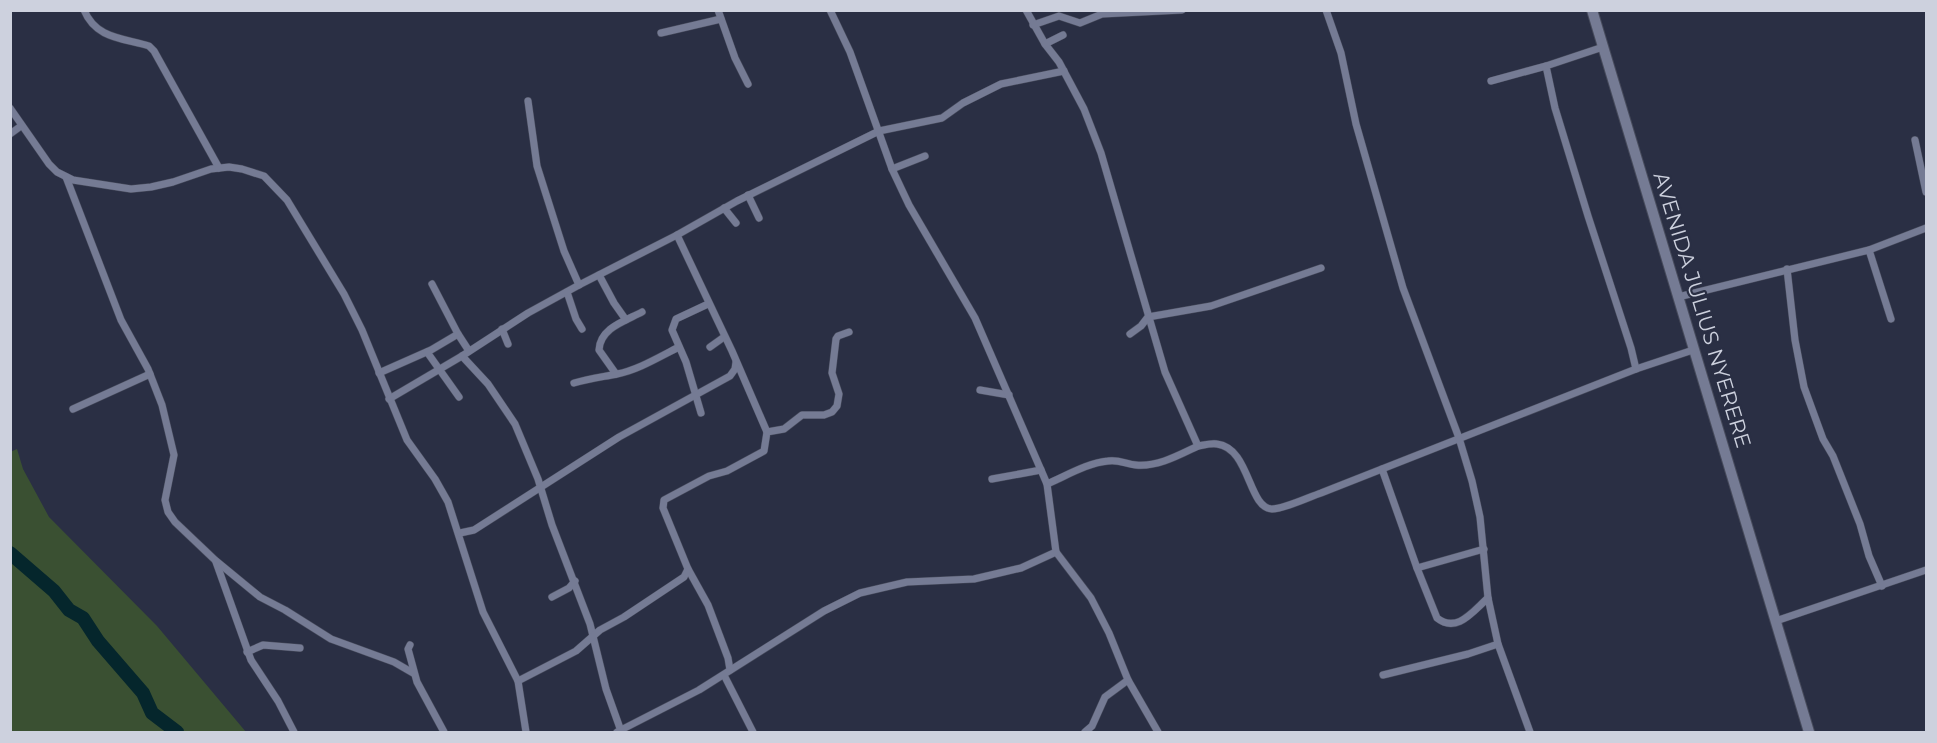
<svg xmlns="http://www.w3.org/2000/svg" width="1937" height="743" font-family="Montserrat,sans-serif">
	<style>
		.green { fill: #3a5032 }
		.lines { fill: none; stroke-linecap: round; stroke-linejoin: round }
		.river { stroke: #05262c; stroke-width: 14 }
		.street-casing { stroke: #474b5c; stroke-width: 8 }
		.secondary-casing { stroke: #474b5c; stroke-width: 12 }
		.street { stroke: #757b94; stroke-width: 7 }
		.secondary { stroke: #757b94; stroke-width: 10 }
		.labels { text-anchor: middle; stroke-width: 4.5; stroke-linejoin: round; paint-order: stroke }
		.street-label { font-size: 21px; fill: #cdd1de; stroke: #2a2f44 }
	</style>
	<rect width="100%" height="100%" fill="#2a2f44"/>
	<path class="green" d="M17 449 23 469 49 517 157 626 246 732H11L10 452Z"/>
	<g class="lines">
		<path class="river" d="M10 553 54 591 69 610 83 618 98 641 143 693 152 713 177 732"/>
		<defs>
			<g id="street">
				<path d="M84 10C96 39 123 38 149 46L154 51 219 168"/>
				<path d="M718 10 735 58 748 84"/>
				<path d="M1026 10 1045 44 1059 62 1084 109 1101 153 1165 372 1198 446C1204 445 1211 443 1217 444 1250 448 1248 508 1272 509 1284 509 1309 497 1321 493L1636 369 1693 350"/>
				<path d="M1326 10 1341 53 1356 124 1403 288 1459 438 1472 481 1480 517 1488 598 1498 644 1530 732"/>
				<path d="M1033 25 1059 16 1080 23 1102 14 1182 10"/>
				<path d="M661 33 721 19"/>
				<path d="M1045 44 1063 35"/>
				<path d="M1603 47 1546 66 1555 108 1588 216 1631 348 1636 369"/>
				<path d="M1491 81 1546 66"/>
				<path d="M528 101 537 166 564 251 579 285"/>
				<path d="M10 108 49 164 57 172 73 180 131 189 151 187 173 182 211 169 229 167 242 169 264 176 287 200 344 294 362 330 407 440 435 479 448 502 483 612 518 681 526 732"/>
				<path d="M10 134 21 126"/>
				<path d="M1915 140 1926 192"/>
				<path d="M892 169 925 156"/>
				<path d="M66 177 121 320 148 369 162 405 174 455 165 500 168 512 175 522 215 560 260 597 285 610 331 639 394 662 413 673"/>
				<path d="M748 195 759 218"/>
				<path d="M724 208 736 223"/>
				<path d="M677 235 732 351 767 432"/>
				<path d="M1869 250 1891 319"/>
				<path d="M1787 269 1795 340 1804 387 1823 439 1833 456 1860 524 1869 556 1882 586"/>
				<path d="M599 275 614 303 626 320"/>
				<path d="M432 284 458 334 469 351"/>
				<path d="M567 292 576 319 582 329"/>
				<path d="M1678 297 1869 250 1926 228"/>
				<path d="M502 329 508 344"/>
				<path d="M1130 334 1141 326 1148 317 1211 306 1321 268"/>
				<path d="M710 347 724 337"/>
				<path d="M427 352 459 397"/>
				<path d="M462 356 488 384 515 424 538 479 552 525 590 624 606 689 621 731"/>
				<path d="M379 373 431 350 458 334"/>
				<path d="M616 374 599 350C600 328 625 321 642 312"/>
				<path d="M574 383C588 379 602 377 617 374 638 370 659 357 679 347"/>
				<path d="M980 390 1009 395"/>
				<path d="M389 399 462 356 528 313 579 285 677 235 737 201 879 131 942 118 963 103 1001 84 1064 71"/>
				<path d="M73 409 150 374"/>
				<path d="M701 413 686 362 672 330 676 319 708 304"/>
				<path d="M1382 469 1417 568 1484 549"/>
				<path d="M992 479 1041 470"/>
				<path d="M1047 484C1066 476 1087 463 1108 461 1118 459 1126 464 1136 465 1158 467 1179 455 1198 446"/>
				<path d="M460 533 474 530 619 437 730 376 735 369 736 362"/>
				<path d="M1056 552 1091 598 1109 633 1128 680 1158 732"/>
				<path d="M216 562 251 660 278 701 294 732"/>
				<path d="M1417 568 1437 618C1457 634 1473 611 1488 598"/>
				<path d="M688 569 708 605 728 658 730 670"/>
				<path d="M552 597 569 588 575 581"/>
				<path d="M1776 621 1926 570"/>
				<path d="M410 645 408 649 417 682 444 732"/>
				<path d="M247 652 263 645 300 648"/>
				<path d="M724 675 753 732"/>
				<path d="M1383 675 1468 654 1498 644"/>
				<path d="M518 681 576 651 600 630 624 617 684 577 688 569 663 508 664 500 709 476 727 471 764 451 767 432 784 429 802 415H824L832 412 837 406 839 394 832 373 836 339 838 336 849 332"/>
				<path d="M617 732 699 690 824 611 860 593 907 582 974 579 1021 568 1056 552 1047 484 1041 470 975 318 909 205 892 169 850 52 830 10"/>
				<path d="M1085 732 1092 726 1105 697 1128 680"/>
			</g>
			<path id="secondary" d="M1592 10 1809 732"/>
		</defs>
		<use href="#street" class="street-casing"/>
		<use href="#secondary" class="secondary-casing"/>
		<use href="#street" class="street"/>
		<use href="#secondary" class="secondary"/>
	</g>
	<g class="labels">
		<g class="street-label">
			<text transform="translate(1702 310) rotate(73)" y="7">AVENIDA JULIUS NYERERE</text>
		</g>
	</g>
	<rect width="1937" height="743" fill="none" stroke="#cdd1de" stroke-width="24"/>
</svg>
